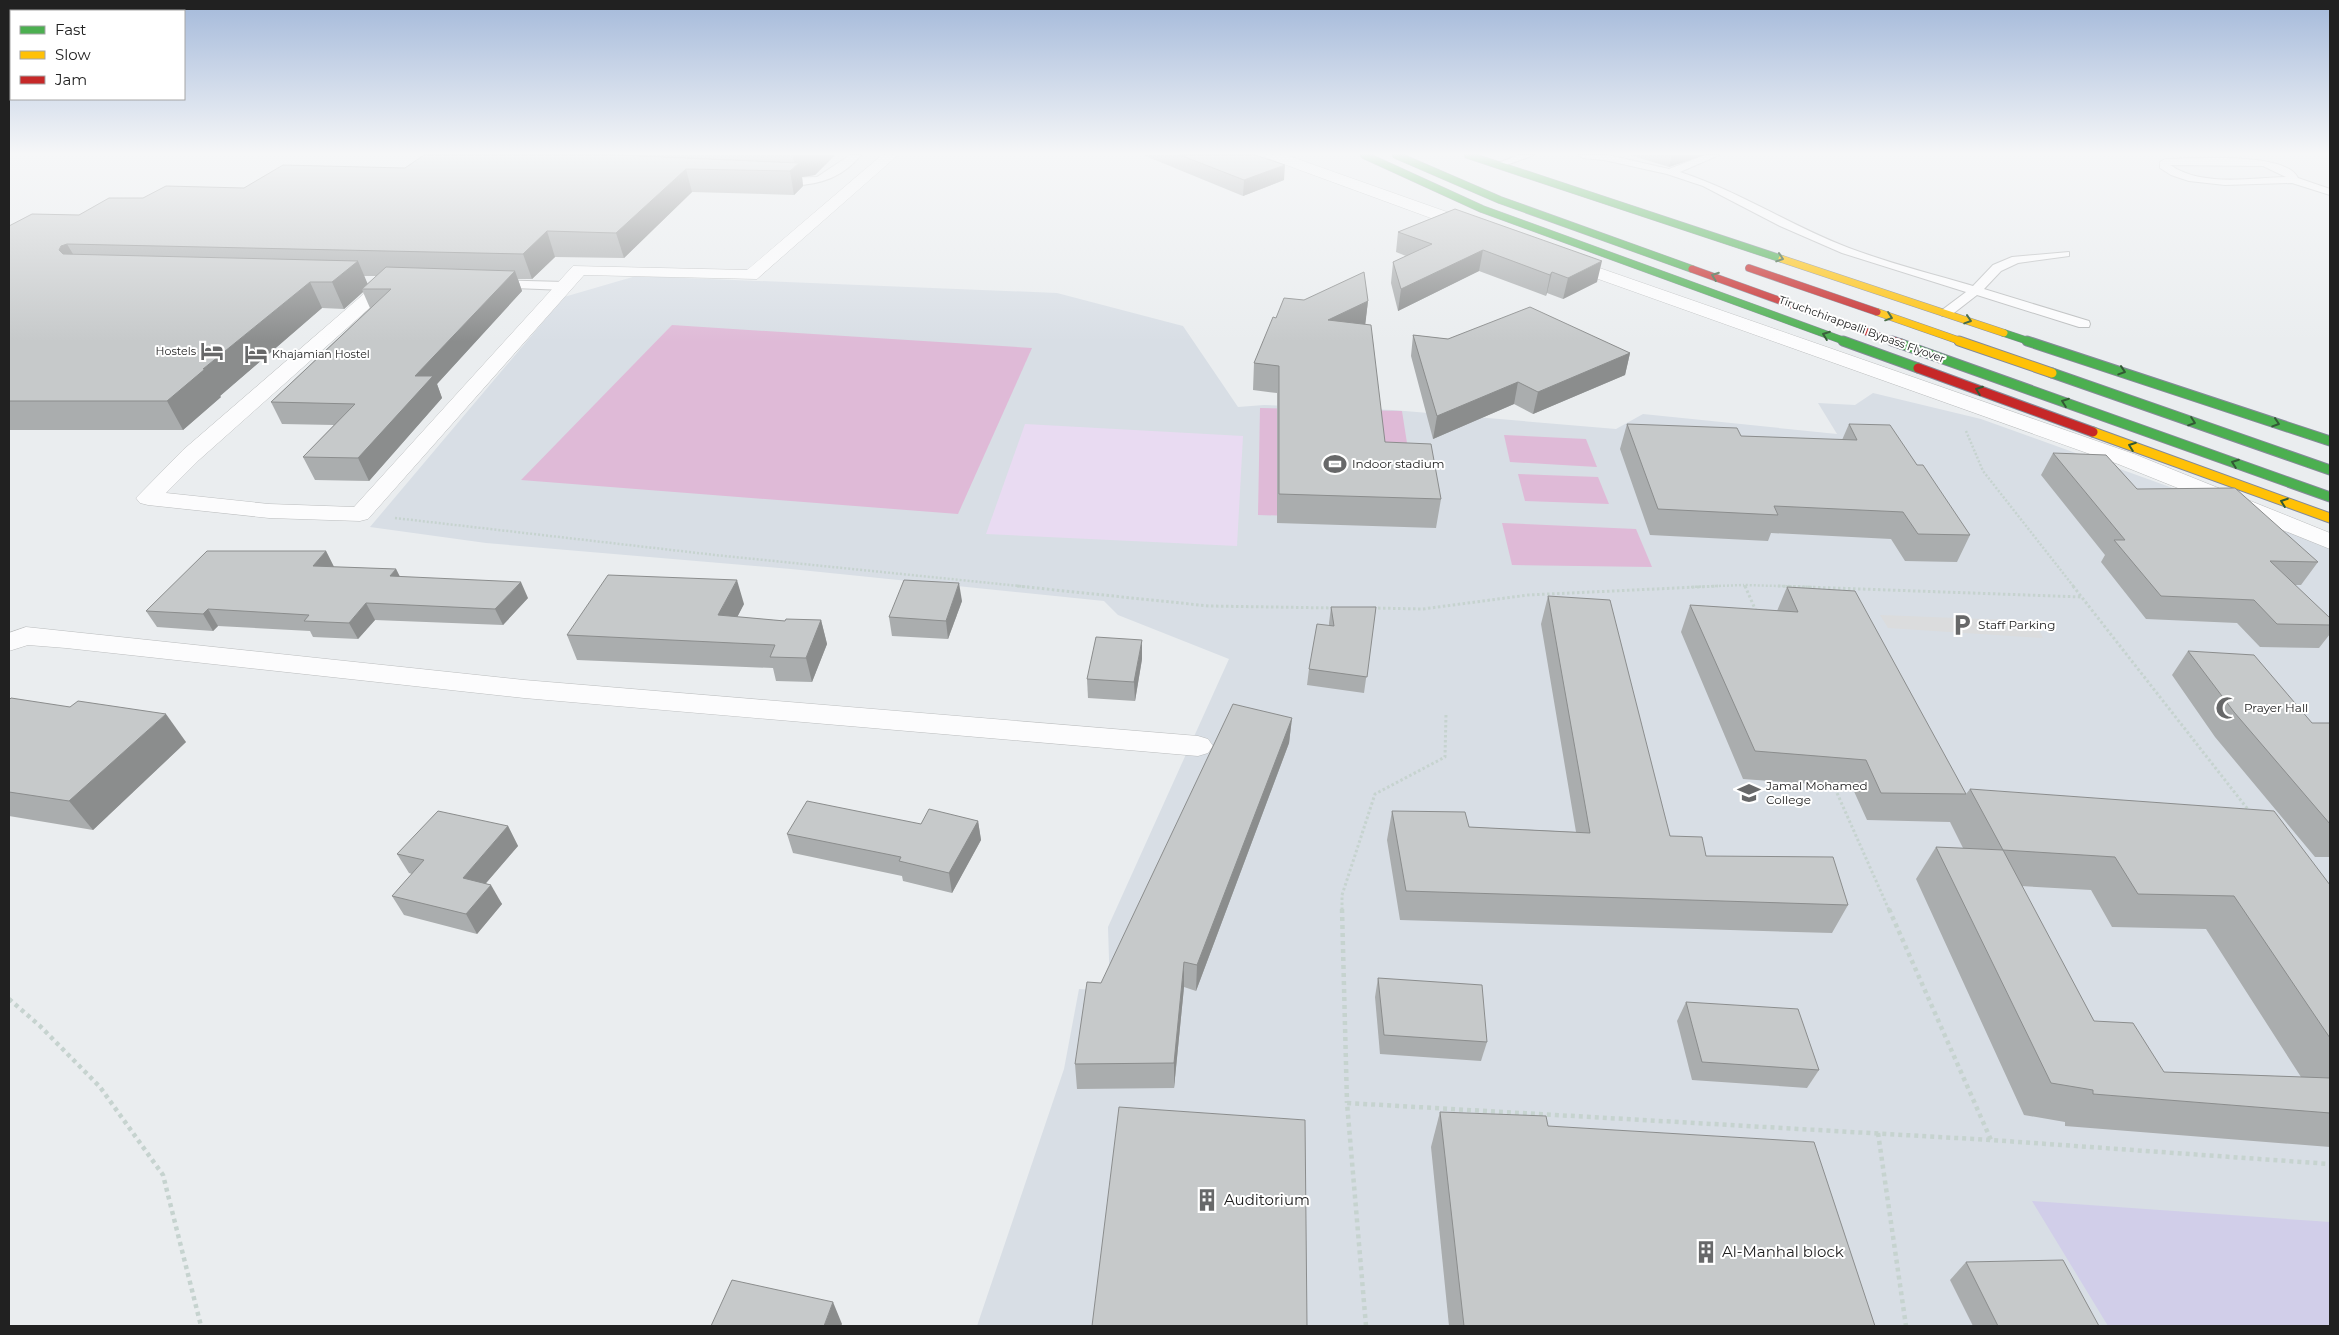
<svg xmlns="http://www.w3.org/2000/svg" width="2339" height="1335" font-family="Montserrat,sans-serif">
	<style>
		.education { fill: #d8dee5 }
		.religious { fill: #dbdcdd }
		.grass { fill: #d1cee9 }
		.park { fill: #e9dbf2 }
		.pitch { fill: #dfbad7 }
		.lines { fill: none; stroke-linecap: round; stroke-linejoin: round }
		.lane-casing { stroke: #bbbdbe; stroke-width: 2 }
		.street-casing { stroke: #bbbdbe; stroke-width: 1 }
		.fast-far1-casing { stroke: #848998; stroke-width: 8 }
		.fast-casing { stroke: #848998; stroke-width: 11 }
		.slow-far1-casing { stroke: #848998; stroke-width: 8 }
		.slow-casing { stroke: #848998; stroke-width: 11 }
		.jam-far1-casing { stroke: #848998; stroke-width: 8 }
		.jam-casing { stroke: #848998; stroke-width: 11 }
		.path-far2 { stroke: #c6d3cf; stroke-width: 2.5; stroke-dasharray: 2 2; stroke-linecap: butt }
		.path-far1 { stroke: #c6d3cf; stroke-width: 3; stroke-dasharray: 2.5 2.5; stroke-linecap: butt }
		.path { stroke: #c6d3cf; stroke-width: 4.5; stroke-dasharray: 4 4; stroke-linecap: butt }
		.lane { fill: #fcfcfd; fill-rule: evenodd }
		.street { fill: #fcfcfd; fill-rule: evenodd }
		.fast-far1 { stroke: #4caf50; stroke-width: 7 }
		.fast { stroke: #4caf50; stroke-width: 9 }
		.slow-far1 { stroke: #ffc107; stroke-width: 7 }
		.slow { stroke: #ffc107; stroke-width: 9 }
		.jam-far1 { stroke: #c62828; stroke-width: 7 }
		.jam { stroke: #c62828; stroke-width: 9 }
		.wall { fill: #aaadae; fill-rule: evenodd }
		.shaded-wall { fill: #8b8d8d }
		.building { fill: #c6c9ca; stroke: #8b8d8d }
		.oneway { stroke: #325a34 }
		.labels { text-anchor: middle; stroke-width: 4; stroke-linejoin: round; paint-order: stroke }
		.far-street-label { font-size: 11px; fill: #212121; stroke: #fff }
		.far-poi-label { font-size: 11px; fill: #212121; stroke: #fff; text-anchor: end }
		.poi-label { font-size: 12px; fill: #212121; stroke: #fff; text-anchor: start }
		.near-poi-label { font-size: 15px; fill: #212121; stroke: #fff; text-anchor: start }
	</style>
	<rect width="100%" height="100%" fill="#eaedef"/>
	<path class="education" d="M636 276 1057 293 1183 326 1238 407 1264 405 1393 410 1616 429 1643 414 1837 434 1818 403 1855 405 1873 393 1981 419 2217 504 2330 548V1326H977L1064 1069 1079 989 1110 991 1108 927 1229 659 1118 615 1104 601 791 569 486 543 370 527 564 297Z"/>
	<path class="religious" d="M1880 615 2035 621 2043 638 1888 628Z"/>
	<path class="grass" d="M2032 1201 2330 1222V1326H2108Z"/>
	<path class="park" d="M1025 424 1243 436 1237 546 986 534Z"/>
	<g class="pitch">
		<path d="M672 325 1032 348 958 514 521 480Z"/>
		<path d="M1260 408 1402 411 1419 520 1258 515Z"/>
		<path d="M1504 435 1586 439 1597 467 1510 462Z"/>
		<path d="M1518 474 1598 477 1609 504 1525 501Z"/>
		<path d="M1502 523 1636 529 1652 567 1512 565Z"/>
	</g>
	<g class="lines">
		<defs>
			<g id="lane">
				<path d="M850 155H861C843 177 818 186 790 185 784 184 777 185 772 181L777 178 817 177Z"/>
				<path d="M1519 155H1534L1498 168 1493 165Z"/>
				<path d="M1578 155H1608L1669 169 1705 155H1719L1680 172C1739 191 1791 226 1849 248 1889 263 1932 274 1973 286L1993 265 2012 257 2069 252V256L2018 263 2001 271 1984 289 2089 321 2090 324 2089 327H2079L1977 295 1950 316H1942L1940 313 1942 310 1966 292 1842 253 1780 226 1703 186 1667 174 1604 160 1583 158Z"/>
				<path d="M2165 159C2192 159 2286 151 2298 178L2330 189V195L2292 183 2225 185 2189 181 2171 175 2160 168V162ZM2170 165 2263 166 2286 177C2249 178 2202 187 2170 165Z"/>
				<path d="M494 280 565 282 571 286 565 290 490 287 488 284Z"/>
			</g>
			<g id="street">
				<path d="M882 155H898L757 279 584 275 368 519 360 521 269 518 148 505 140 503 136 498 183 450 381 279H393L396 283 393 287 199 460 166 493 269 504 354 507 573 266 747 270Z"/>
				<path d="M1265 155H1286L1481 224 1483 228 1481 232H1469L1267 158Z"/>
				<path d="M1565 256 2134 454 2330 533V549L2118 464 1559 265 1556 261 1559 257Z"/>
				<path d="M26 627 524 680 1198 736 1208 739 1213 746 1208 753 1198 756 524 698 66 648 28 645 9 651V633Z"/>
			</g>
			<g id="fast-far1">
				<path d="M1364 155 1482 209 1847 342"/>
				<path d="M1396 155 1500 200 1692 269"/>
				<path d="M1468 155 1782 259"/>
				<path d="M2004 333 2031 342"/>
			</g>
			<g id="fast">
				<path d="M1843 341 1918 368"/>
				<path d="M2027 341 2330 441"/>
				<path d="M1901 344 2330 497"/>
				<path d="M2052 373 2330 470"/>
			</g>
			<g id="slow-far1">
				<path d="M1782 259 2004 333"/>
				<path d="M1877 312 1963 342"/>
			</g>
			<g id="slow">
				<path d="M1959 341 2052 373"/>
				<path d="M2093 432 2330 518"/>
			</g>
			<g id="jam-far1">
				<path d="M1749 268 1877 312"/>
				<path d="M1692 269 1895 342"/>
			</g>
			<g id="jam">
				<path d="M1892 341 1901 344"/>
				<path d="M1918 368 2093 432"/>
			</g>
		</defs>
		<use href="#lane" class="lane-casing"/>
		<use href="#street" class="street-casing"/>
		<use href="#fast-far1" class="fast-far1-casing"/>
		<use href="#fast" class="fast-casing"/>
		<use href="#slow-far1" class="slow-far1-casing"/>
		<use href="#slow" class="slow-casing"/>
		<use href="#jam-far1" class="jam-far1-casing"/>
		<use href="#jam" class="jam-casing"/>
		<g class="path-far2">
			<path d="M1966 431 1983 471 2074 587"/>
			<path d="M395 518 715 555 1029 587"/>
			<path d="M1691 587 1744 585"/>
			<path d="M1745 587 1744 585 1813 587"/>
		</g>
		<g class="path-far1">
			<path d="M1017 586 1209 606 1334 608"/>
			<path d="M1745 586 1756 611"/>
			<path d="M1778 586 2082 597"/>
			<path d="M2073 586 2250 812"/>
			<path d="M1373 608 1423 609 1528 595 1718 586"/>
			<path d="M1833 784 1889 910"/>
			<path d="M1342 910V895L1375 794 1445 757 1446 714"/>
		</g>
		<g class="path">
			<path d="M1342 909 1347 1103"/>
			<path d="M1889 909 1991 1140"/>
			<path d="M9 999 40 1026 100 1087 163 1175 201 1326"/>
			<path d="M1878 1133 1906 1326"/>
			<path d="M1366 1326 1347 1103 1991 1140 2330 1164"/>
		</g>
		<use href="#lane" class="lane"/>
		<use href="#street" class="street"/>
		<use href="#fast-far1" class="fast-far1"/>
		<use href="#fast" class="fast"/>
		<use href="#slow-far1" class="slow-far1"/>
		<use href="#slow" class="slow"/>
		<use href="#jam-far1" class="jam-far1"/>
		<use href="#jam" class="jam"/>
	</g>
	<g class="wall">
		<path d="M424 155H835L815 175 802 177 803 186 794 195 692 192 624 258 555 257 532 279H518L522 291 437 384 442 398 369 481 315 480 303 457 334 425 282 424 271 402 370 308 363 292 344 309 322 308 220 396 221 397 183 430H9V226L79 215 143 198 244 188 405 168ZM364 276H377L367 284Z"/>
		<path d="M1143 155H1255L1284 180 1243 196Z"/>
		<path d="M1630 155H1704L1669 167Z"/>
		<path d="M1455 209 1597 282 1563 299 1547 293 1546 296 1479 271 1398 311 1391 283 1393 262 1406 256 1396 252 1398 232Z"/>
		<path d="M1304 300 1368 301 1365 324 1385 442 1441 499 1436 528 1277 523V393L1253 390 1254 363Z"/>
		<path d="M1413 335 1448 339 1630 353 1625 375 1533 414 1514 404 1433 439 1411 356Z"/>
		<path d="M1627 424 1741 436 1842 440 1849 424 1917 465 1970 535 1957 562 1905 561 1891 539 1771 533 1768 541 1650 535 1620 449Z"/>
		<path d="M2053 453 2137 489 2318 562 2301 585H2295L2330 618V634L2319 648 2260 647 2237 623 2146 619 2101 562 2105 555 2041 475Z"/>
		<path d="M326 551 334 567 396 569 400 577 528 598 503 625 375 620 358 639 313 637 310 631 218 626 213 631 157 627 146 611Z"/>
		<path d="M1787 587 1966 794 1970 789 2330 885V1147L2065 1126V1122L2024 1115 1916 879 1936 847 1963 848 1950 822 1867 820 1852 787 1743 779 1681 632 1690 605 1777 611ZM2021 886 2091 890 2112 927 2206 929 2301 1077 2164 1072 2094 1021Z"/>
		<path d="M1548 596 1670 836 1706 856 1848 905 1832 933 1400 920 1387 840 1392 811 1469 827 1576 832 1541 624Z"/>
		<path d="M962 601 948 639 892 636 889 617Z"/>
		<path d="M744 604 737 617 785 621 821 620 827 644 812 682 776 681 773 668 577 660 567 635Z"/>
		<path d="M1331 607H1376L1364 693 1307 685 1309 669 1329 626V623Z"/>
		<path d="M2188 651 2312 723H2330V857H2315L2215 737 2172 675Z"/>
		<path d="M1142 659 1135 701 1088 698 1087 679Z"/>
		<path d="M9 700 186 742 93 830 9 816Z"/>
		<path d="M1292 718 1289 743 1196 991 1184 987 1174 1088 1077 1089 1075 1064 1101 983Z"/>
		<path d="M978 821 981 840 952 893 903 881 902 876 793 853 787 834 921 824Z"/>
		<path d="M508 826 518 846 486 883 502 904 477 934 404 915 392 896 412 874 409 873 397 854Z"/>
		<path d="M1378 978 1487 1042 1481 1061 1380 1054 1375 997Z"/>
		<path d="M1686 1002 1819 1070 1807 1088 1692 1080 1677 1021Z"/>
		<path d="M1440 1112 1548 1126 1875 1326H1449L1431 1147Z"/>
		<path d="M1966 1262 2099 1326H1973L1950 1280Z"/>
	</g>
	<g class="shaded-wall">
		<path d="M793 155H835L815 175 802 177 803 186 794 195 790 171 795 167Z"/>
		<path d="M1672 155H1704L1669 167Z"/>
		<path d="M1285 165 1284 180 1243 196 1244 180Z"/>
		<path d="M686 169 692 192 624 258 616 233Z"/>
		<path d="M547 231 555 257 532 279 523 254Z"/>
		<path d="M67 244 82 269 76 271 59 250 61 246Z"/>
		<path d="M1483 250 1479 271 1398 311 1401 289Z"/>
		<path d="M358 261 369 287 362 289 363 292 344 309 332 282Z"/>
		<path d="M1602 261 1597 282 1563 299 1568 278Z"/>
		<path d="M515 271 522 291 437 384 442 398 369 481 358 458 415 376Z"/>
		<path d="M1552 272 1547 293 1546 296 1550 275Z"/>
		<path d="M310 282 322 308 220 396 221 397 183 430 167 401 203 369Z"/>
		<path d="M1368 301 1365 327 1328 320Z"/>
		<path d="M1630 353 1625 375 1533 414 1538 392Z"/>
		<path d="M1518 382 1514 404 1433 439 1437 416Z"/>
		<path d="M326 551 334 567 313 566Z"/>
		<path d="M396 569 404 585 390 576Z"/>
		<path d="M737 580 744 604 726 639 718 615Z"/>
		<path d="M521 582 528 598 503 625 495 609Z"/>
		<path d="M959 583 962 601 948 639 946 621Z"/>
		<path d="M366 603 375 620 358 639 349 623Z"/>
		<path d="M208 609 218 626 213 631 203 614Z"/>
		<path d="M821 620 827 644 812 682 806 658Z"/>
		<path d="M1142 640V659L1135 701 1134 682Z"/>
		<path d="M166 714 186 742 93 830 69 801Z"/>
		<path d="M1292 718 1289 743 1196 991 1197 965Z"/>
		<path d="M978 821 981 840 952 893 949 873Z"/>
		<path d="M508 826 518 846 474 897 463 878Z"/>
		<path d="M491 885 502 904 477 934 466 914Z"/>
		<path d="M1184 962V987L1174 1088V1063Z"/>
		<path d="M833 1302 842 1324 841 1326H824Z"/>
	</g>
	<g class="building">
		<path d="M424 155H616L799 163 790 171 686 169 616 233 547 231 523 254 67 244 61 246 59 250 63 254 358 261 332 282H310L203 369H205L167 401H9V226L32 214 79 215 109 198H143L166 186 244 188 283 165 405 168Z"/>
		<path d="M1180 155H1255L1285 165 1244 180Z"/>
		<path d="M1455 209 1602 261 1568 278 1552 272 1550 275 1483 250 1401 289 1393 262 1432 244 1398 232Z"/>
		<path d="M386 267 515 271 415 376H433L358 458 303 457 355 404 271 402 391 289H362Z"/>
		<path d="M1364 272 1368 301 1328 320 1371 325 1385 442 1431 444 1441 499 1279 494V366L1254 363 1273 317 1276 318 1284 298 1304 300Z"/>
		<path d="M1530 307 1630 353 1538 392 1518 382 1437 416 1413 335 1448 339Z"/>
		<path d="M1627 424 1737 428 1741 436 1857 440 1849 424 1890 425 1917 465H1923L1970 535 1918 534 1903 512 1774 506 1778 515 1658 509Z"/>
		<path d="M2053 453 2106 455 2137 489 2235 488 2318 562 2270 561 2330 618V625L2277 624 2254 600 2161 596 2114 540H2125Z"/>
		<path d="M207 551H326L313 566 396 569 390 576 521 582 495 609 366 603 349 623 304 621 309 615 208 609 203 614 146 611Z"/>
		<path d="M608 575 737 580 718 615 785 621 786 619 821 620 806 658 770 657 775 645 567 635Z"/>
		<path d="M904 580 959 583 946 621 889 617Z"/>
		<path d="M1787 587 1855 591 1966 794 1881 793 1866 760 1755 751 1690 605 1798 612Z"/>
		<path d="M1548 596 1610 600 1670 836 1702 837 1706 856 1833 857 1848 905 1406 891 1392 811 1465 812 1469 827 1590 833Z"/>
		<path d="M1331 607H1376L1367 677 1309 669 1317 624 1334 626Z"/>
		<path d="M1096 637 1142 640 1134 682 1087 679Z"/>
		<path d="M2188 651 2254 655 2312 723H2330V824L2234 712Z"/>
		<path d="M11 698 70 707 78 701 166 714 69 801 9 792V700Z"/>
		<path d="M1233 704 1292 718 1197 965 1184 962 1174 1063 1075 1064 1087 982 1101 983Z"/>
		<path d="M1970 789 2274 811 2330 885V1038L2234 896 2138 894 2115 857 2003 850Z"/>
		<path d="M807 801 921 824 929 809 978 821 949 873 899 861 901 857 787 834Z"/>
		<path d="M438 811 508 826 463 878 491 885 466 914 392 896 424 860 397 854Z"/>
		<path d="M1936 847 2003 850 2094 1021 2133 1023 2164 1072 2330 1078V1113L2093 1094V1090L2051 1083Z"/>
		<path d="M1378 978 1482 985 1487 1042 1384 1035Z"/>
		<path d="M1686 1002 1798 1009 1819 1070 1702 1062Z"/>
		<path d="M1119 1107 1305 1120 1307 1326H1092Z"/>
		<path d="M1440 1112 1546 1116 1548 1126 1814 1142 1875 1326H1464Z"/>
		<path d="M2063 1260 2099 1326H1998L1966 1262Z"/>
		<path d="M732 1280 833 1302 824 1326H711Z"/>
	</g>
	<defs><path id="oneway-chevron" d="M-2-3.5L2.5 0L-2 3.5" fill="none" stroke-width="1.6" stroke-linecap="round" stroke-linejoin="round" transform="scale(1.25)"/></defs>
	<g class="oneway">
		<use href="#oneway-chevron" transform="translate(1780 258) rotate(18)"/>
		<use href="#oneway-chevron" transform="translate(1715 276) rotate(-160)"/>
		<use href="#oneway-chevron" transform="translate(1889 317) rotate(19)"/>
		<use href="#oneway-chevron" transform="translate(1968 320) rotate(18)"/>
		<use href="#oneway-chevron" transform="translate(1826 335) rotate(-160)"/>
		<use href="#oneway-chevron" transform="translate(2122 371) rotate(18)"/>
		<use href="#oneway-chevron" transform="translate(1979 390) rotate(-160)"/>
		<use href="#oneway-chevron" transform="translate(2065 402) rotate(-160)"/>
		<use href="#oneway-chevron" transform="translate(2192 422) rotate(19)"/>
		<use href="#oneway-chevron" transform="translate(2276 423) rotate(18)"/>
		<use href="#oneway-chevron" transform="translate(2132 446) rotate(-160)"/>
		<use href="#oneway-chevron" transform="translate(2235 463) rotate(-160)"/>
		<use href="#oneway-chevron" transform="translate(2284 502) rotate(-160)"/>
	</g>
	<linearGradient id="sky" x2="0" y2="1"><stop stop-color="#a4b9da"/><stop offset="0.45" stop-color="#f6f7f8"/><stop offset="1" stop-color="#f6f7f8" stop-opacity="0"/></linearGradient>
	<rect width="2339" height="342" fill="url(#sky)"/>
	<defs>
		<symbol id="hotel-bare" viewBox="-9 -9 18 18"><path d="M-6-4.5h1.5V1H6V5H4.5V3h-9V5H-6ZM-4 0a1.8 1.8 0 1 1 3.6 0ZM.5 0V-2.5h3Q6-2.5 6 0Z" fill="#676869" stroke="#fff" stroke-width="2.5" paint-order="stroke"/></symbol>
		<symbol id="stadium-bare" viewBox="-9 -9 18 18"><path d="M0-5a6.5 5 0 1 0 0 10a6.5 5 0 1 0 0-10ZM-3.5-1.8h7v3.6h-7Z" fill="#676869" stroke="#fff" stroke-width="2.5" paint-order="stroke"/></symbol>
		<symbol id="parking-bare" viewBox="-9 -9 18 18"><path d="M-3.5-5.5H1a3.5 3.5 0 0 1 0 7H-1V5.5H-3.5ZM-1-3.4V-.6H.8a1.4 1.4 0 0 0 0-2.8Z" fill="#676869" stroke="#fff" stroke-width="2.5" paint-order="stroke"/></symbol>
		<symbol id="mosque-bare" viewBox="-9 -9 18 18"><path d="M3.5-4.9A6 6 0 1 0 3.5 4.9A5 5 0 1 1 3.5-4.9Z" fill="#676869" stroke="#fff" stroke-width="2.5" paint-order="stroke"/></symbol>
		<symbol id="university-bare" viewBox="-9 -9 18 18"><path d="M0-5L7-2L0 1L-7-2ZM-4 1L0 2.5L4 1V4Q0 6-4 4Z" fill="#676869" stroke="#fff" stroke-width="2.5" paint-order="stroke"/></symbol>
		<symbol id="building-bare" viewBox="-9 -9 18 18"><path d="M-4-6H4V6H1V3H-1V6H-4ZM-2.5-4.3h1.7v1.8h-1.7ZM.8-4.3h1.7v1.8H.8ZM-2.5-1h1.7V.8h-1.7ZM.8-1h1.7V.8H.8Z" fill="#676869" stroke="#fff" stroke-width="2.5" paint-order="stroke"/></symbol>
	</defs>
	<g fill-rule="evenodd">
		<use href="#hotel-bare" x="196" y="335" width="32" height="32"/>
		<use href="#hotel-bare" x="240" y="338" width="32" height="32"/>
		<use href="#stadium-bare" x="1319" y="448" width="32" height="32"/>
		<use href="#parking-bare" x="1946" y="609" width="32" height="32"/>
		<use href="#mosque-bare" x="2211" y="692" width="32" height="32"/>
		<use href="#university-bare" x="1733" y="777" width="32" height="32"/>
		<use href="#building-bare" x="1191" y="1184" width="32" height="32"/>
		<use href="#building-bare" x="1690" y="1236" width="32" height="32"/>
	</g>
	<g class="labels">
		<g class="far-street-label">
			<text transform="translate(1862 329) rotate(20)" y="4">Tiruchchirappalli Bypass Flyover</text>
		</g>
		<g class="far-poi-label">
			<text x="196" y="355">Hostels</text>
			<text x="272" y="358" text-anchor="start">Khajamian Hostel</text>
		</g>
		<g class="poi-label">
			<text x="1352" y="468">Indoor stadium</text>
			<text x="1978" y="629">Staff Parking</text>
			<text x="2244" y="712">Prayer Hall</text>
			<text x="1766" y="790">Jamal Mohamed<tspan x="1766" dy="14">College</tspan></text>
		</g>
		<g class="near-poi-label">
			<text x="1224" y="1205">Auditorium</text>
			<text x="1722" y="1257">Al-Manhal block</text>
		</g>
	</g>
	<rect width="2339" height="1335" fill="none" stroke="#212121" stroke-width="20"/>
	<rect x="10" y="10" width="175" height="90" fill="#ffffff" stroke="#a6a6a6"/>
	<rect x="20" y="26" width="25" height="8" fill="#4caf50" stroke="#a6a6a6"/>
	<text x="55" y="35" font-size="15" fill="#212121">Fast</text>
	<rect x="20" y="51" width="25" height="8" fill="#ffc107" stroke="#a6a6a6"/>
	<text x="55" y="60" font-size="15" fill="#212121">Slow</text>
	<rect x="20" y="76" width="25" height="8" fill="#c62828" stroke="#a6a6a6"/>
	<text x="55" y="85" font-size="15" fill="#212121">Jam</text>
</svg>
